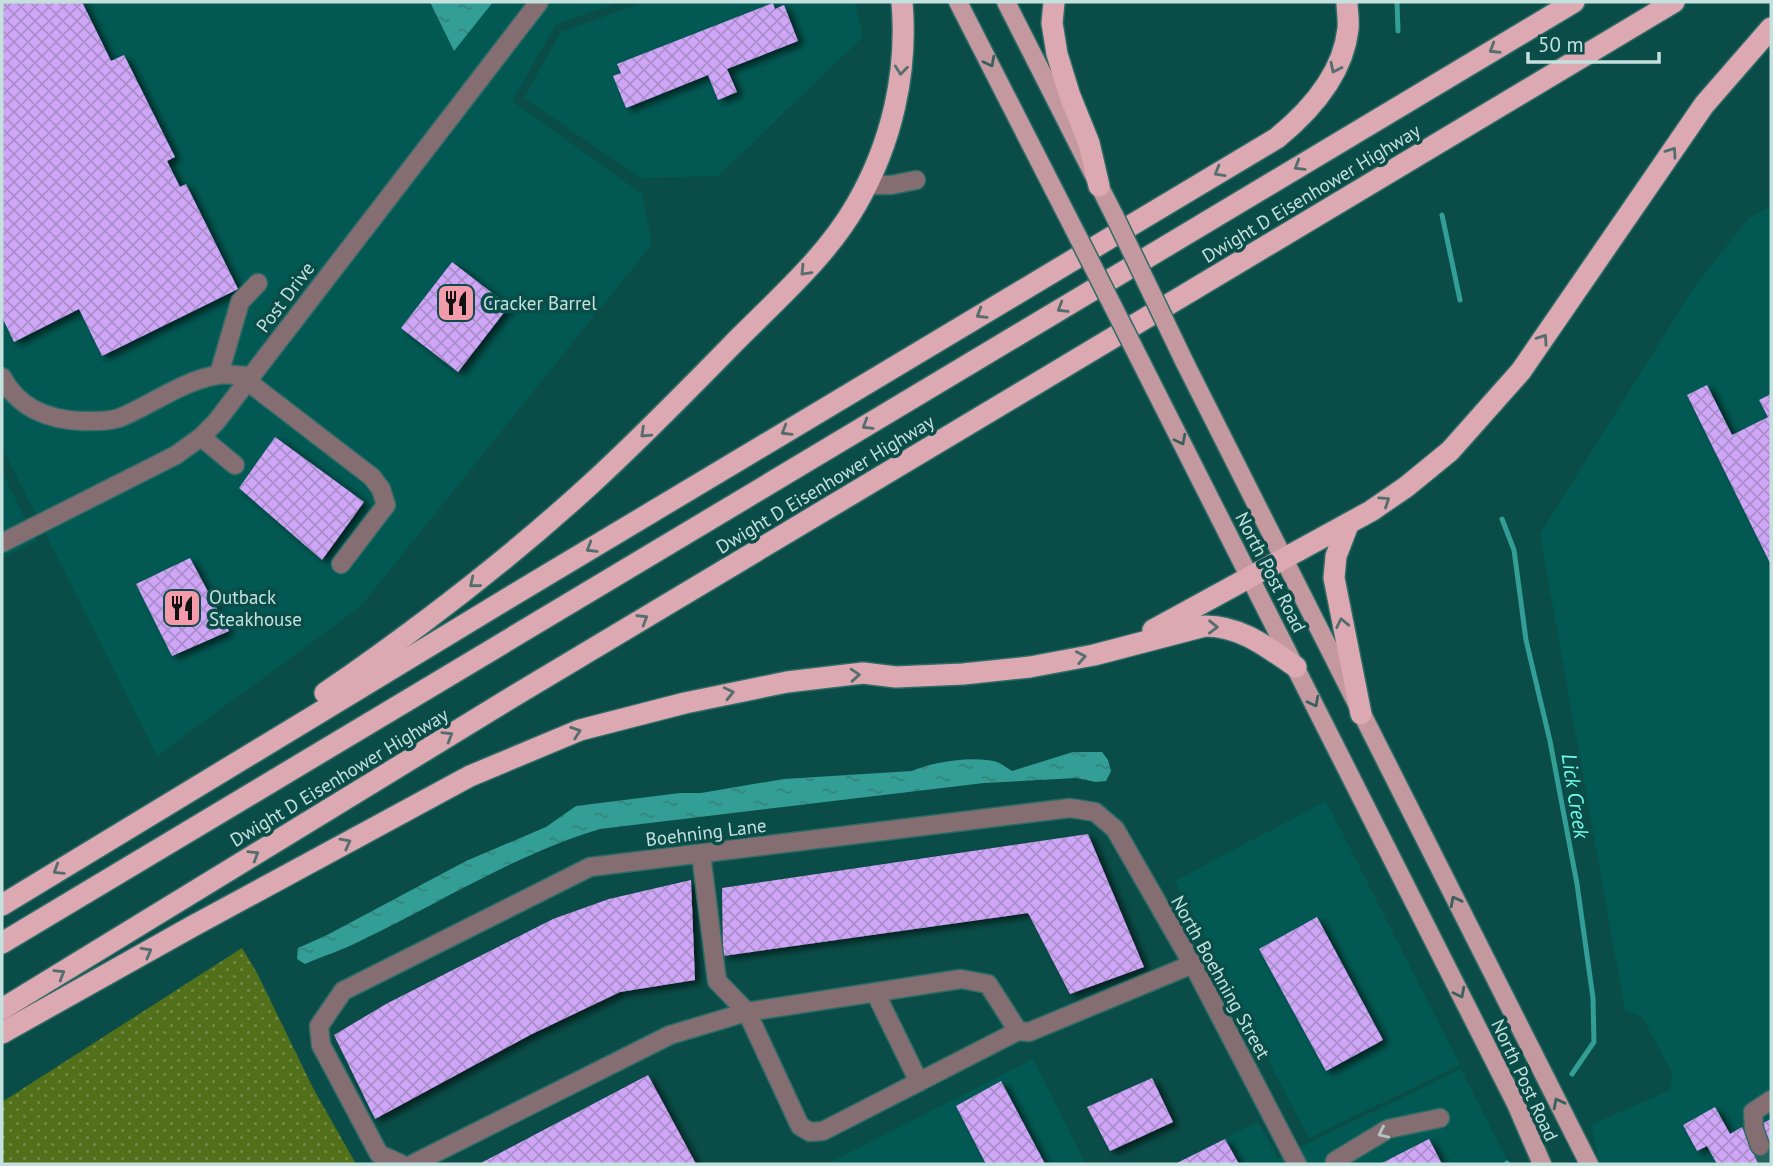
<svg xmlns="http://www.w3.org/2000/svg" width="1773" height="1166" font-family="'PT Sans',sans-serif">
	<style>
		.built { fill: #025953 }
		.green { fill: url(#green-dots) }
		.water { fill: url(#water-ripples) }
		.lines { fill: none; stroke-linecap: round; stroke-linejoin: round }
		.stream { stroke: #339e95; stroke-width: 5 }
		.building { fill: url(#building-cross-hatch); filter: url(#shadow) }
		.minor-tunnel { stroke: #26635e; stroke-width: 18; stroke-dasharray: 18 9; stroke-linecap: butt }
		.minor-casing { stroke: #2f6b66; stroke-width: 21 }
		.major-casing { stroke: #2f6b66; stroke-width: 21 }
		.highway-casing { stroke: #2f6b66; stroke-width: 24 }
		.minor { stroke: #846e72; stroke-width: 18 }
		.major { stroke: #c4989f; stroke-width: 18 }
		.highway { stroke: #dca8b1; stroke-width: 21 }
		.major-bridge-casing { stroke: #2f6b66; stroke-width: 21; stroke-linecap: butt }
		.major-bridge { stroke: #c4989f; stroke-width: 18 }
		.oneway { stroke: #546d6d }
		.oneway2 { stroke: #38605e }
		.oneway3 { stroke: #b4c4c2 }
		.labels { text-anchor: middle; stroke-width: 7; stroke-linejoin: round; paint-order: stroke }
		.street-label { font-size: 19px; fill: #c4e1dd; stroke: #0a4d48 }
		.poi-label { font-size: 19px; fill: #c4e1dd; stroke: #0a4d48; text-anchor: start }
		.water-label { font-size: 21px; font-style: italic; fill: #75fcef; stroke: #0a4d48 }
	</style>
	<defs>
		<pattern id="green-dots" width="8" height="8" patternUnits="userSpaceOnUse" patternTransform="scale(1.75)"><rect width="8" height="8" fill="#526f1a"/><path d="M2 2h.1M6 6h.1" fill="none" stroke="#718a46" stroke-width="1.8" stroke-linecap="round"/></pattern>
		<pattern id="water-ripples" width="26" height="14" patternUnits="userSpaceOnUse" patternTransform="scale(1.75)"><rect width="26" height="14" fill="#339e95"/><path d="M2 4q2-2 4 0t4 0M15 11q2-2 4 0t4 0" fill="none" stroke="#35837c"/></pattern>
		<pattern id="building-cross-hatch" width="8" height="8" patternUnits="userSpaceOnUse" patternTransform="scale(1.75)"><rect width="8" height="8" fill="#cfa6f7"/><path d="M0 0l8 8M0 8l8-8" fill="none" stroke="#aa8eca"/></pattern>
		<filter id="shadow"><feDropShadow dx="5.5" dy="3.5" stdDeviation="3.5" flood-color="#0009"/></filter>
	</defs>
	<rect width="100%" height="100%" fill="#0a4d48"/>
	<g class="built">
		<path d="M2 2H620L556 24 512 101 642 194 652 244 360 607 157 756 2 447Z"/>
		<path d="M645 2H855L863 37 718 176 641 178 524 98 561 32Z"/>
		<path d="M1771 206V1164H1600L1591 1125 1670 1090 1672 1072 1642 1017 1625 1010 1540 534 1695 286 1749 218Z"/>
		<path d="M2 472 36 541 2 558Z"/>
		<path d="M1326 801 1460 1065 1309 1138 1175 881Z"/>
		<path d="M1033 1059 1086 1164H827Z"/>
		<path d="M1461 1069 1509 1164H1174L1258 1122 1278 1158Z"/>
	</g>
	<path class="green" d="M242 948 257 973 313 1088 356 1164H2V1102Z"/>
	<g class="water">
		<path d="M430 2H493L454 51Z"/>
		<path d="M1073 752H1102L1108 760 1111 771 1106 781 1096 782 1076 778 984 783 600 829C514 855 440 903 360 941 343 950 323 956 305 964L297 959 298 948 327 935 466 861 546 827 576 806 680 793H701L784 779 912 771C932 762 976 755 997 762 1002 764 1007 768 1012 771Z"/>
	</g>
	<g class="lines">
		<g class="stream">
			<path d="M1397 2 1398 31"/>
			<path d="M1442 215 1460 300"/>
			<path d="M1502 519 1514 550 1526 640 1550 741 1577 884 1593 998 1594 1042 1572 1074"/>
			<path d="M1506 1164 1507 1163"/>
		</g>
	</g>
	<g class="building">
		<path d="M2 2H82L111 61 124 55 175 157 167 161 180 187 186 184 238 289 102 356 79 309 14 342 2 317Z"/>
		<path d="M773 3 775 9 784 5 798 41 727 69 737 92 718 100 708 75 626 108 613 76 621 73 617 64Z"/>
		<path d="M452 262 509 306 458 372 401 328Z"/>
		<path d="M1707 385 1732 435 1768 417 1759 400 1771 394V565L1687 395Z"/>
		<path d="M275 437 364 502 322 560 239 488Z"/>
		<path d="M190 558 229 631 172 656 136 584Z"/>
		<path d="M1088 834 1144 967 1070 994 1028 913 723 956 722 888Z"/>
		<path d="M691 880 695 980 620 992 530 1035 375 1119 334 1035 386 1004 553 919 609 899Z"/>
		<path d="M1317 917 1383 1040 1326 1071 1259 949Z"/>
		<path d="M648 1075 696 1164H479Z"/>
		<path d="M1152 1078 1173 1122 1110 1151 1087 1107Z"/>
		<path d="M1001 1081 1045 1164H986L956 1106Z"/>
		<path d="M1715 1107 1730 1134 1742 1127 1759 1164H1717L1707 1146 1697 1151 1683 1125Z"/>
		<path d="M1771 1119V1149L1759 1125Z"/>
		<path d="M1225 1139 1239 1164H1175Z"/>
		<path d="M1429 1139 1442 1164H1380Z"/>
	</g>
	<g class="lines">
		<path class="minor-tunnel" d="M1760 1146 1768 1164"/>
		<defs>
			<g id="minor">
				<path d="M867 185H891L916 180"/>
				<path d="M219 374 240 302 258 283"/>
				<path d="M2 377C18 408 49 420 82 421 94 421 108 422 119 418 152 405 183 380 218 375 228 373 240 376 251 376"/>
				<path d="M247 381 372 477 381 489 386 505 341 564"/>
				<path d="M201 437 235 465"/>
				<path d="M2 543 176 455 201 437 216 422 539 2"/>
				<path d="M701 854 717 981 747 1012 800 1126 810 1132 823 1131 1018 1031"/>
				<path d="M875 992 919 1082"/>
				<path d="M1760 1146 1754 1129 1753 1112 1771 1100"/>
				<path d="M401 1164 379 1154 321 1045 319 1026 343 991 590 867 1070 808 1095 812 1115 829 1196 970 1297 1164"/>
				<path d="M413 1164 670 1035 747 1012 961 979 988 984 1018 1031 1029 1032 1193 964"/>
				<path d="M1336 1164 1335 1161 1388 1129 1440 1118"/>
			</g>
			<g id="major">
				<path d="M958 2 1079 239"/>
				<path d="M1006 2 1114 215"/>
				<path d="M1185 363 1589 1164"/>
				<path d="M1150 380 1516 1104 1542 1164"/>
			</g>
			<g id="highway">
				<path d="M1054 2 1052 23 1057 54 1070 96 1089 143 1099 186"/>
				<path d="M1348 525 1336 556 1334 578 1361 714"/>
				<path d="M1153 630 1371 511 1406 487 1450 451 1521 371 1704 105 1771 28"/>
				<path d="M325 693C418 629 508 560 591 484 639 440 685 393 730 347 774 302 825 259 856 205 892 143 908 72 902 2"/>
				<path d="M2 905 525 588 1277 138C1310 111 1343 74 1348 29 1349 20 1347 11 1347 2"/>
				<path d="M2 943 1574 2"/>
				<path d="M2 1009 514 696 1674 2"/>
				<path d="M2 1033 193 926 470 776 580 730 685 703 787 682 863 673 896 677 963 674 1030 667 1094 655 1205 626C1241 626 1267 647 1296 667"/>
			</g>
		</defs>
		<use href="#minor" class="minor-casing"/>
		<use href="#major" class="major-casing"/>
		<use href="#highway" class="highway-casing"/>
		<use href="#minor" class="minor"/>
		<use href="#major" class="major"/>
		<use href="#highway" class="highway"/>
		<defs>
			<g id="major-bridge">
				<path d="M1114 215 1185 363"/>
				<path d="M1079 239 1150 380"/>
			</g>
		</defs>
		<use href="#major-bridge" class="major-bridge-casing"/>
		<use href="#major-bridge" class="major-bridge"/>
	</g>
	<defs><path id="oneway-chevron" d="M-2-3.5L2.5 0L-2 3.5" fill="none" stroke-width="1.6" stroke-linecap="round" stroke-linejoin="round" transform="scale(1.75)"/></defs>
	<g class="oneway">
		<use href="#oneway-chevron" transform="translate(1494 49) rotate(149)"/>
		<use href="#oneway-chevron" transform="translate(1335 68) rotate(116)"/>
		<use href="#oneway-chevron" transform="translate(901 70) rotate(96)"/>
		<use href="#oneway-chevron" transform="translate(1672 152) rotate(-55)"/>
		<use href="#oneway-chevron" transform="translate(1299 166) rotate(149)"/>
		<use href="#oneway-chevron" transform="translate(1219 172) rotate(150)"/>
		<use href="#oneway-chevron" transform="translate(805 271) rotate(134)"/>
		<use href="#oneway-chevron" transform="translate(1062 308) rotate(149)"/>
		<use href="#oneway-chevron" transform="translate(981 314) rotate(149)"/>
		<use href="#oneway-chevron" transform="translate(1543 339) rotate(-55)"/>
		<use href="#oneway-chevron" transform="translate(867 425) rotate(149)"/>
		<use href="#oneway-chevron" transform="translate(786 431) rotate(149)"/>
		<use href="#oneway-chevron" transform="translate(645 433) rotate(137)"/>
		<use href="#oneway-chevron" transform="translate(1385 501) rotate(-34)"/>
		<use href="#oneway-chevron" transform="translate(591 548) rotate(149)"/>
		<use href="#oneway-chevron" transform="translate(474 583) rotate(141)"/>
		<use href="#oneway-chevron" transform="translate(643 619) rotate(-31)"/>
		<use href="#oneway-chevron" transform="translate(1342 623) rotate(-102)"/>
		<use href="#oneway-chevron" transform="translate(1213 627) rotate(1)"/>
		<use href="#oneway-chevron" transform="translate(1081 657) rotate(-11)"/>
		<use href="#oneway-chevron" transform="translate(855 675) rotate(-4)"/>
		<use href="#oneway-chevron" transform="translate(729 693) rotate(-13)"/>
		<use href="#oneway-chevron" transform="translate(576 732) rotate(-19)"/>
		<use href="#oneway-chevron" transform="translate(448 736) rotate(-31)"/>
		<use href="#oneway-chevron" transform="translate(346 843) rotate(-28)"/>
		<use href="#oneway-chevron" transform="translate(254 855) rotate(-31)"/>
		<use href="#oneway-chevron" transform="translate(58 870) rotate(148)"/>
		<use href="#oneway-chevron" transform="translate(147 952) rotate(-29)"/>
		<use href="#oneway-chevron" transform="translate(60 974) rotate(-31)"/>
	</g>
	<g class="oneway2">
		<use href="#oneway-chevron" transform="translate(990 62) rotate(63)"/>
		<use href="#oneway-chevron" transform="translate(1181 440) rotate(63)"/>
		<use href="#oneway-chevron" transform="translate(1314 702) rotate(63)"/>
		<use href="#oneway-chevron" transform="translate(1455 901) rotate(-117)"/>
		<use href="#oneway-chevron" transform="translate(1460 993) rotate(63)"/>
		<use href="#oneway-chevron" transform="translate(1558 1103) rotate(-117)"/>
	</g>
	<use class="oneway3" href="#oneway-chevron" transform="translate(1383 1133) rotate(155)"/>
	<defs>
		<symbol id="restaurant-square" viewBox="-11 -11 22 22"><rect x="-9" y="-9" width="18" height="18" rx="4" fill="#f39aab" stroke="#0a4d48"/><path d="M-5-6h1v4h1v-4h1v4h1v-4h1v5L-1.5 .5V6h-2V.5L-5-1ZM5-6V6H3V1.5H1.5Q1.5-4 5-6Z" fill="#111"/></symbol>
	</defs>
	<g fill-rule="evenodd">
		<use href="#restaurant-square" x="434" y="281" width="44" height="44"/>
		<use href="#restaurant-square" x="160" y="586" width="44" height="44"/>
	</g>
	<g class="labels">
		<g class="street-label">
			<text transform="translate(1311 193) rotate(-31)" y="7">Dwight D Eisenhower Highway</text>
			<text transform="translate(285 297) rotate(-53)" y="7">Post Drive</text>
			<text transform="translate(825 484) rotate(-31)" y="7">Dwight D Eisenhower Highway</text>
			<text transform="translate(1271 572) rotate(63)" y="7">North Post Road</text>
			<text transform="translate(339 777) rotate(-31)" y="7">Dwight D Eisenhower Highway</text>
			<text transform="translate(706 832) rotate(-7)" y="7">Boehning Lane</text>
			<text transform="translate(1221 977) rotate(61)" y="7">North Boehning Street</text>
			<text transform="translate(1525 1080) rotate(65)" y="7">North Post Road</text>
		</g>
		<g class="poi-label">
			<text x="483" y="310">Cracker Barrel</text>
			<text x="209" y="604">Outback<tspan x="209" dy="22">Steakhouse</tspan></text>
		</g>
		<g class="water-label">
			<text transform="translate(1575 796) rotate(81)" y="7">Lick Creek</text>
		</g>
	</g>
	<rect width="1773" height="1166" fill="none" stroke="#c4e1dd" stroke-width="7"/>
	<path d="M1528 52v10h131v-10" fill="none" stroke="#c4e1dd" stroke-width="3.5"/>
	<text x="1538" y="52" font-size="21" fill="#c4e1dd" stroke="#0a4d48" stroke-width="5" paint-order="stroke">50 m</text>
</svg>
